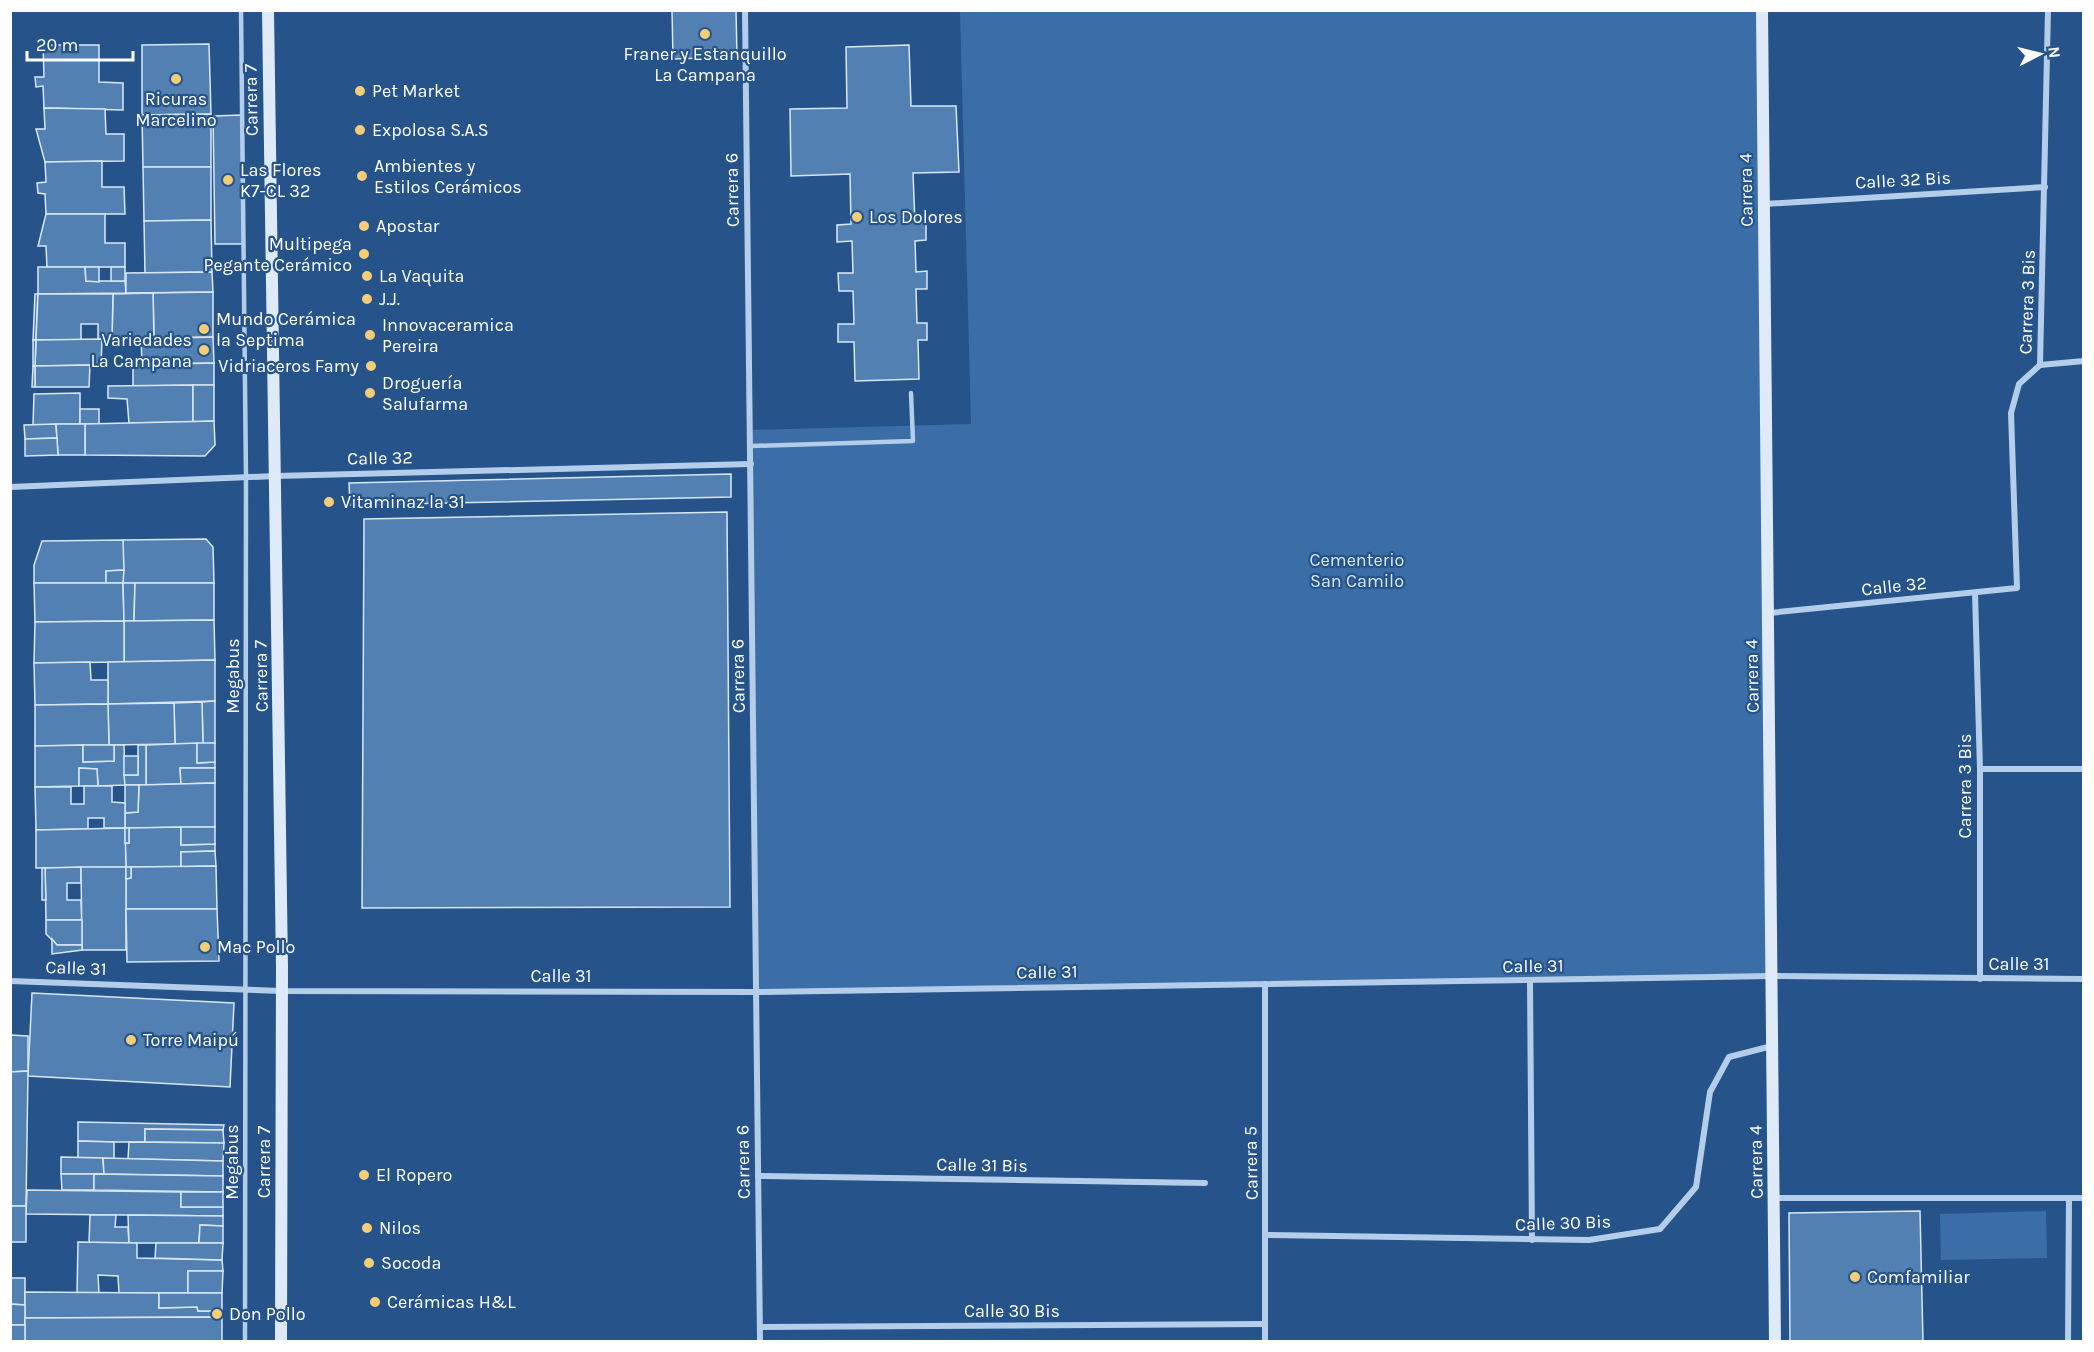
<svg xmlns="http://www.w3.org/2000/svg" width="2094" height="1352" font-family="Karla,sans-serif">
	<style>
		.green { fill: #3b6ea7 }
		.building { fill: #5380b3; stroke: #d8e7f7; stroke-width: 1.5 }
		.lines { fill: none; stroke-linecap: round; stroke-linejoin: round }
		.lane { stroke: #b4cdea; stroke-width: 4.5 }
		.street { stroke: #b4cdea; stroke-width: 6 }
		.secondary { stroke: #deeaf8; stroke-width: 12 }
		.poi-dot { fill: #f3cd78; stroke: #26548a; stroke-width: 2 }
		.labels { text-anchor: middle; stroke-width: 4.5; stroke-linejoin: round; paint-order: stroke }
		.poi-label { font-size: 18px; fill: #fff; stroke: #26548a; text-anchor: start }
		.street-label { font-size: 18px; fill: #fff; stroke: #26548a }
		.park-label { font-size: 18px; fill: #d8e7f7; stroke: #26548a }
	</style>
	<rect width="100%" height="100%" fill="#26548a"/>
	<g class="green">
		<path d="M960 11H1762L1773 976 757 992 750 430 971 424Z"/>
		<path d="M2046 1211 2047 1258 1941 1260 1940 1214Z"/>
	</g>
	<g class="building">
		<path d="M672 10H736L737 57 673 59Z"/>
		<path d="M209 44 211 114 142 115V45Z"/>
		<path d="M43 45H99V82L123 83V110L44 108 43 86 36 87 35 77H44Z"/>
		<path d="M909 45 911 106H956L959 172 913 173 915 223H926V240L915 241 916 272 927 271V289H916L917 323H927V340H918L919 379 855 381 854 342H838V324H854L853 291H839L838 273H853L852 241 837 242V225L851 224 850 174 791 176 790 109 847 108 846 47Z"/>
		<path d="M44 108 105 109 106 134H124V161L45 162 36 129H45Z"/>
		<path d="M211 114V167H143L142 115Z"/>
		<path d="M242 115 243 244H215L213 116Z"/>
		<path d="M102 161V187H124L125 214H46L45 194 38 193 37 183 46 182 45 162Z"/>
		<path d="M143 167H211V220L144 221Z"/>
		<path d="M46 214H105V243H125V267H47L46 246H38Z"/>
		<path d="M211 220 212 272 145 273 144 221Z"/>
		<path d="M38 267H85L86 281H125L126 293 38 294Z"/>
		<path d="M85 267H99V282L86 281Z"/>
		<rect x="111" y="267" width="14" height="14"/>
		<path d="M212 272 213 292 126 293V273Z"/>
		<path d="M213 292V337L154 338 153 293Z"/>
		<path d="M153 293 154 338 112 339 113 294Z"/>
		<path d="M35 294H38L36 340H33Z"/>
		<path d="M38 294H113L112 339H98V324H81V340H36Z"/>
		<path d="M213 337 214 363 142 364 141 339Z"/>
		<path d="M102 339 101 365 35 366 36 340Z"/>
		<path d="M33 340H36L35 366H33Z"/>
		<path d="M214 363V385L133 386V365Z"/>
		<path d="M90 365 89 387H35V366Z"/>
		<path d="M33 366H35V387H32Z"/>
		<path d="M193 385V422L129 423 127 399 108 398V386Z"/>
		<path d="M193 385H214V421L193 422Z"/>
		<path d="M80 393V424L33 425 34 394Z"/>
		<rect x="80" y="409" width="19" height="15"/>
		<path d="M214 421 215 445 205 456 85 455V424Z"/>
		<path d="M56 424 57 438 25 439 24 425Z"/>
		<path d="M56 424H85V455H58Z"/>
		<path d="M57 438 58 455 25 456V439Z"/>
		<path d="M731 474V497L350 505 349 483Z"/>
		<path d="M727 512 730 907 362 908 364 519Z"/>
		<path d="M206 539 213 547 214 583H123V540Z"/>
		<path d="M123 540 124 570 106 571V583H34V565L42 541Z"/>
		<path d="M124 570 123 583H106V571Z"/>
		<path d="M34 583H123L124 621 35 622Z"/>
		<path d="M123 583H135L134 621H124Z"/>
		<path d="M135 583H214V620L134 621Z"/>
		<path d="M214 620 215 660 124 662V621Z"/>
		<path d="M124 621V662L34 663 35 622Z"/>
		<path d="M215 660V701L108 704V662Z"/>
		<path d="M90 662 91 680H108V704L35 705 34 663Z"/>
		<path d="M215 701V743L203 744 202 702Z"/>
		<path d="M202 702 203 744H175L174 703Z"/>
		<path d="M174 703 175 744 109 745 108 704Z"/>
		<path d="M108 704 109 745 35 746V705Z"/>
		<path d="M197 743V763L215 762V768H180L181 784 146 785V745Z"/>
		<path d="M197 743H215V762L197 763Z"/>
		<path d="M83 745V762L114 761V745H124L125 785 98 786 97 769 79 768V786L35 787V746Z"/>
		<path d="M83 745H114V761L83 762Z"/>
		<path d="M138 745H146V785H125L124 775H138Z"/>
		<rect x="124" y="756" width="14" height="19"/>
		<path d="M79 768 97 769 98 786H79Z"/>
		<path d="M180 768H215V783L181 784Z"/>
		<path d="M215 783V827L125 828V813L138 812 139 785Z"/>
		<path d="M125 785H139L138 812 125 813Z"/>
		<path d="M84 786H112V802L125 803V828H104V818H88V829L36 830 35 787H71V804H84Z"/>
		<path d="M181 827V845L215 844V851L181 852V867H126L125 843H129V828Z"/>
		<path d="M181 827H215V844L181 845Z"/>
		<path d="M125 828 126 867 36 868V830Z"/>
		<rect x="125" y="828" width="4" height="15"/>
		<path d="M215 851 216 866 181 867V852Z"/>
		<path d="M216 866 217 909H126V879L131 878V867Z"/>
		<path d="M81 867V883H67V900H81L82 920H46L45 868Z"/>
		<path d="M81 867H126V950H82Z"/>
		<path d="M126 867H131V878L126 879Z"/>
		<path d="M42 868H45L46 900H42Z"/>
		<path d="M126 909H217L219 961 127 962Z"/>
		<path d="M46 920H82V945H57L46 934Z"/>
		<path d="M52 939 57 945H82V950L52 954Z"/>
		<path d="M32 993 234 1003 230 1087 28 1076Z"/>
		<path d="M10 1035 28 1036V1071L10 1072Z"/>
		<path d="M28 1071 26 1206H10V1072Z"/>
		<path d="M78 1122 224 1125 223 1130 145 1129V1142H114L78 1141Z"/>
		<path d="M145 1129 223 1130 224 1143 145 1142Z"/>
		<path d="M78 1141 114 1142V1159L78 1158Z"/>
		<path d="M129 1142 224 1143 223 1161 128 1159Z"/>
		<path d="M61 1157 103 1158 104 1174H61Z"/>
		<path d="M103 1158 223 1161V1176L104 1174Z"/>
		<path d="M61 1174H94V1190H62Z"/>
		<path d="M94 1174 223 1176V1192L94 1190Z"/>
		<path d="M27 1190 181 1192V1207H223V1216L26 1214Z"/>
		<rect x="181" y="1192" width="42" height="15"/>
		<rect x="10" y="1206" width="16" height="36"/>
		<path d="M1920 1211 1923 1342H1790L1789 1213Z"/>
		<path d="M90 1215H116L115 1227H128L129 1243H89Z"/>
		<path d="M128 1215 223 1216V1226L200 1225 199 1243H129Z"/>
		<path d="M200 1225 223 1226V1243H199Z"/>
		<path d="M78 1242 137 1243V1258L222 1260 223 1271H188V1293H119L118 1276 98 1275 99 1293H77Z"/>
		<path d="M156 1243H223L222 1260 155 1258Z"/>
		<path d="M188 1271H223L222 1293H188Z"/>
		<path d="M10 1278H25V1305L10 1304Z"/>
		<path d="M25 1292 159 1293V1308L197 1307 198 1311H222V1317L25 1318Z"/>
		<path d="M159 1293H222V1311H198L197 1307 159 1308Z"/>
		<path d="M10 1304 25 1305V1325H10Z"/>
		<path d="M222 1317V1342H25V1318Z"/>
		<rect x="10" y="1325" width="15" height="17"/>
	</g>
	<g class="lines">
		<g class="lane">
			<path d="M241 10 246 478 245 1342"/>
			<path d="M751 446 913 441 911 393"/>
		</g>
		<g class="street">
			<path d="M745 10 760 1342"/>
			<path d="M1764 204 2045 187"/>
			<path d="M2040 365 2084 361"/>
			<path d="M10 487 276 476 751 464"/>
			<path d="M1975 593 1980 769V979"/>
			<path d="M1769 613 2017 588 2011 413 2019 384 2040 365 2048 10"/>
			<path d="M1980 769H2084"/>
			<path d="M10 981 282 991 757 992 1773 976 2084 979"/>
			<path d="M1530 981 1532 1240"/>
			<path d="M1265 984V1342"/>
			<path d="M758 1176 1205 1183"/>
			<path d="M1774 1198H2084"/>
			<path d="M1267 1235 1589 1240 1660 1229 1696 1187 1710 1092 1729 1057 1772 1046"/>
			<path d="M760 1327 1265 1324"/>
			<path d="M2068 1342 2069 1198"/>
		</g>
		<g class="secondary">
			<path d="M268 10 282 967 281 1342"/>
			<path d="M1762 10 1775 1342"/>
		</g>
	</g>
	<g class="poi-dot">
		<circle cx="705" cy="34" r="6"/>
		<circle cx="176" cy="79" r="6"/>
		<circle cx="360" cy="91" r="6"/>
		<circle cx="360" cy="130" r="6"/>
		<circle cx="362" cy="176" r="6"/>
		<circle cx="228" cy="180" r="6"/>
		<circle cx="857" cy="217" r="6"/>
		<circle cx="364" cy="226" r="6"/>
		<circle cx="364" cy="254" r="6"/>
		<circle cx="367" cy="276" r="6"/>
		<circle cx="367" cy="299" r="6"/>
		<circle cx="204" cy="329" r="6"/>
		<circle cx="370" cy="335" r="6"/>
		<circle cx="204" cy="350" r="6"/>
		<circle cx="371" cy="366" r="6"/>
		<circle cx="370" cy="393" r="6"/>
		<circle cx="329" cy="502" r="6"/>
		<circle cx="205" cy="947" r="6"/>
		<circle cx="131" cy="1040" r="6"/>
		<circle cx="364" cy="1175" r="6"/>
		<circle cx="367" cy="1228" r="6"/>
		<circle cx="369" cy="1263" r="6"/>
		<circle cx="1855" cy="1277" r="6"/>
		<circle cx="375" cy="1302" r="6"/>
		<circle cx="217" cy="1314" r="6"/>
	</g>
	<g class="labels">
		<g class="poi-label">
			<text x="705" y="60" text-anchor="middle">Franer y Estanquillo<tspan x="705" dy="21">La Campana</tspan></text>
			<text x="372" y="97">Pet Market</text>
			<text x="176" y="105" text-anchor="middle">Ricuras<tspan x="176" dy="21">Marcelino</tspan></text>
			<text x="372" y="136">Expolosa S.A.S</text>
			<text x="374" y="172">Ambientes y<tspan x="374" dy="21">Estilos Cerámicos</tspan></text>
			<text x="240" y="176">Las Flores<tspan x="240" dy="21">K7-CL 32</tspan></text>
			<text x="869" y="223">Los Dolores</text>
			<text x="376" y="232">Apostar</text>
			<text x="352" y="250" text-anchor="end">Multipega<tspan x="352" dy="21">Pegante Cerámico</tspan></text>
			<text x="379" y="282">La Vaquita</text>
			<text x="379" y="305">J.J.</text>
			<text x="216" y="325">Mundo Cerámica<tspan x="216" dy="21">la Septima</tspan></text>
			<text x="382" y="331">Innovaceramica<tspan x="382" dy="21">Pereira</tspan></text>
			<text x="192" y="346" text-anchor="end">Variedades<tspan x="192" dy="21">La Campana</tspan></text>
			<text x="359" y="372" text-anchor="end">Vidriaceros Famy</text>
			<text x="382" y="389">Droguería<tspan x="382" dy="21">Salufarma</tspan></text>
			<text x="341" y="508">Vitaminaz la 31</text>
			<text x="217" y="953">Mac Pollo</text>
			<text x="143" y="1046">Torre Maipú</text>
			<text x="376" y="1181">El Ropero</text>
			<text x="379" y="1234">Nilos</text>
			<text x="381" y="1269">Socoda</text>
			<text x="1867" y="1283">Comfamiliar</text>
			<text x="387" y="1308">Cerámicas H&amp;L</text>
			<text x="229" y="1320">Don Pollo</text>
		</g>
		<g class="street-label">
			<text transform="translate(251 100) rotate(-91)" y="6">Carrera 7</text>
			<text transform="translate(1903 180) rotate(-3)" y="6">Calle 32 Bis</text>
			<text transform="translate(732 190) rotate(-91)" y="6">Carrera 6</text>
			<text transform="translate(1746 190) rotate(-91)" y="6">Carrera 4</text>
			<text transform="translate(2027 302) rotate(-88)" y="6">Carrera 3 Bis</text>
			<text transform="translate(380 458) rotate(-1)" y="6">Calle 32</text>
			<text transform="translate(1894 586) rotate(-6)" y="6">Calle 32</text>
			<text transform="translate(233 676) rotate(-90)" y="6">Megabus</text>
			<text transform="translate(261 676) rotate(-91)" y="6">Carrera 7</text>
			<text transform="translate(738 676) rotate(-91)" y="6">Carrera 6</text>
			<text transform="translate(1752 676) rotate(-91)" y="6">Carrera 4</text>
			<text transform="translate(1965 786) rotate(-90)" y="6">Carrera 3 Bis</text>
			<text x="2019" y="970">Calle 31</text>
			<text transform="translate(1533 966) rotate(-1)" y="6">Calle 31</text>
			<text transform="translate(76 968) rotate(2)" y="6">Calle 31</text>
			<text transform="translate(1047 972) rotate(-1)" y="6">Calle 31</text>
			<text x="561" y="982">Calle 31</text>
			<text transform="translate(232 1162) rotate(-90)" y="6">Megabus</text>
			<text transform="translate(264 1162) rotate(-90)" y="6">Carrera 7</text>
			<text transform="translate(743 1162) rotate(-91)" y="6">Carrera 6</text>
			<text transform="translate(1756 1162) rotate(-91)" y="6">Carrera 4</text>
			<text transform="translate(1251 1163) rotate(-91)" y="6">Carrera 5</text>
			<text transform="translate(982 1165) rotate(1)" y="6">Calle 31 Bis</text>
			<text transform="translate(1563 1223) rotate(-2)" y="6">Calle 30 Bis</text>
			<text x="1012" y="1317">Calle 30 Bis</text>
		</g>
		<g class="park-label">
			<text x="1357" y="566">Cementerio<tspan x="1357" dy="21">San Camilo</tspan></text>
		</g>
	</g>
	<rect width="2094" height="1352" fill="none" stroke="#ffffff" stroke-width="24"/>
	<g transform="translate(2040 54) rotate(83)" stroke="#26548a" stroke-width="4.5" paint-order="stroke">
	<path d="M0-4.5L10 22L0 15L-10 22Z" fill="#ffffff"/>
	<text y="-9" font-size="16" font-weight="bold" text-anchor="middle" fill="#ffffff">N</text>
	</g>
	<path d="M27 51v9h106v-9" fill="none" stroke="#ffffff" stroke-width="3"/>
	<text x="36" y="51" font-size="18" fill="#ffffff" stroke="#26548a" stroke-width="4.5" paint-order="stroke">20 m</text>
</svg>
